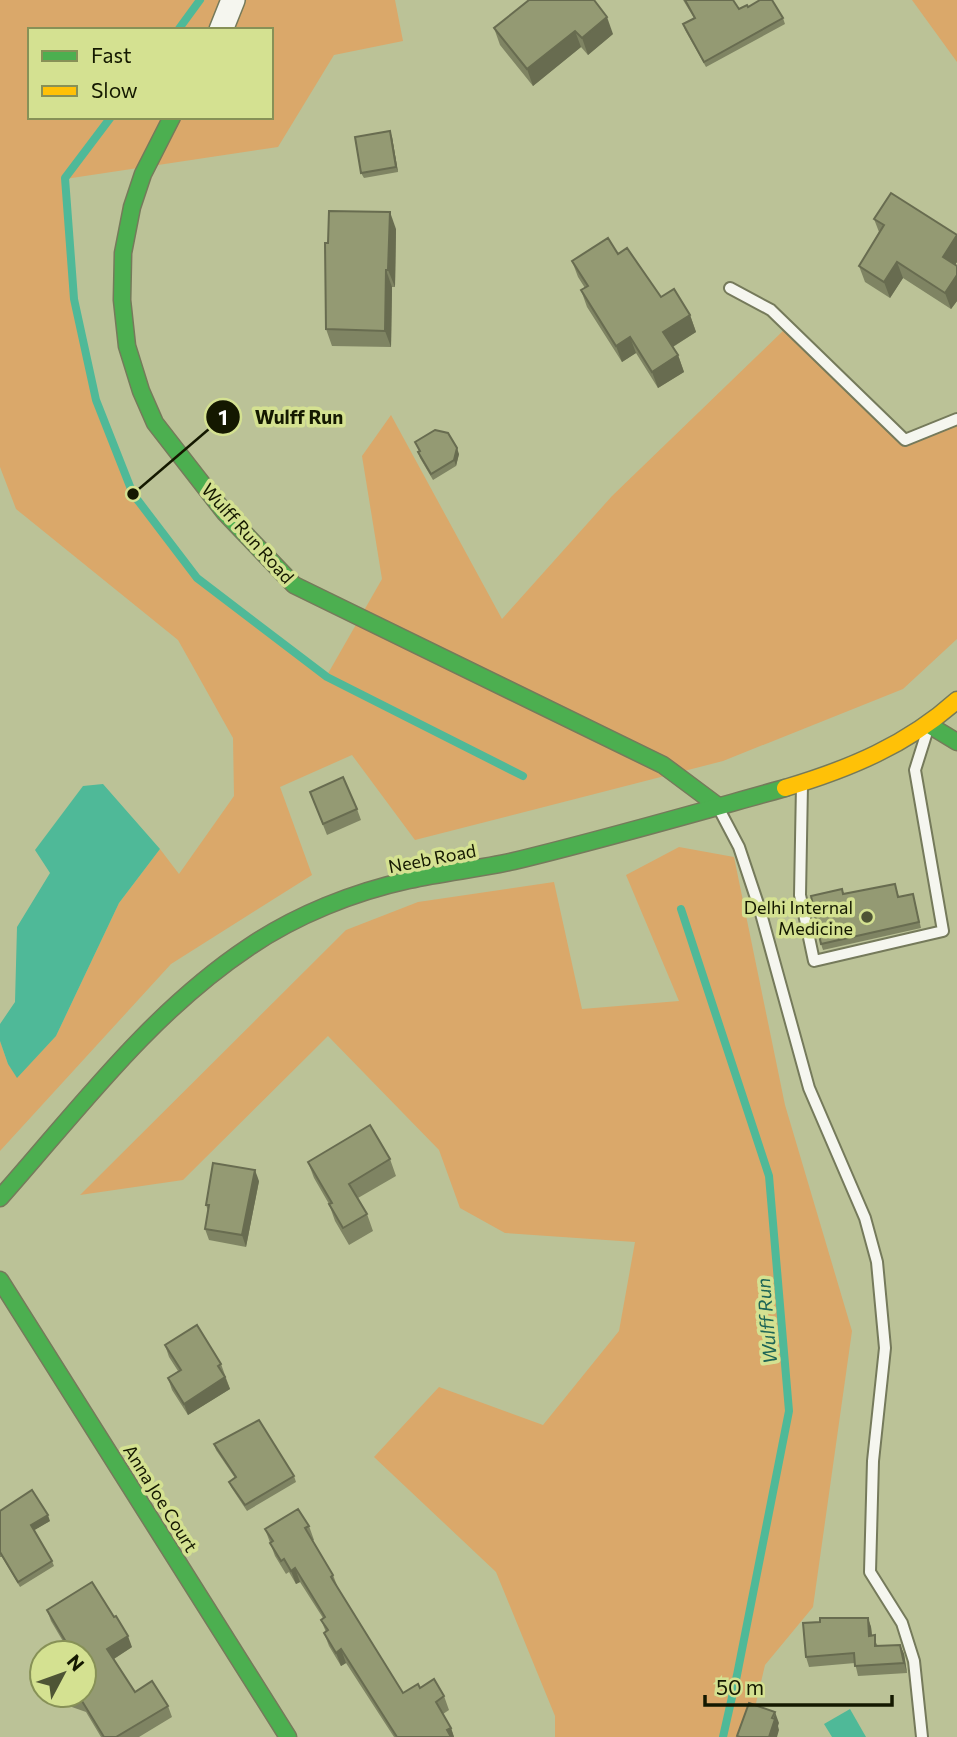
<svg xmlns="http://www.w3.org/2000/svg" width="957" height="1737" font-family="Commissioner,sans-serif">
  <rect width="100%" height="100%" fill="#bbc297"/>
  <!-- green -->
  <g fill="#daa86a" fill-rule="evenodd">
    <path d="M0,0H395L403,41L334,55L278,147L65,179L74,299L96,400L133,494L197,578L326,677L382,579L362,456L391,415L502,619L612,496L787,327L905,440L957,419V639L903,689L723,761L415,840L352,755L280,787L312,875L171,964L0,1151V1041L8,1064L17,1077L56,1036L119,903L160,849L179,874L234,796L233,738L178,640L16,509L0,467ZM30,30H271V117H30Z"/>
    <path d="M912,0H957V62Z"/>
    <path d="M679,847L734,857L785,1105L852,1331L813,1607L765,1665L748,1737H555V1716L496,1572L374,1457L439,1387L543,1425L619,1331L635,1242L505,1233L460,1208L439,1150L328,1036L183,1180L80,1195L346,930L418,902L554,882L582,1009L679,1001L626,875Z"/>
  </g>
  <!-- water -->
  <g fill="#4fb998">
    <path d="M103,784L160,849L119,903L56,1036L17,1078L8,1064L0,1041V1024L15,1002L17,927L50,873L35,850L83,786Z"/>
    <path d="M850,1709L866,1737H832L824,1724Z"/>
  </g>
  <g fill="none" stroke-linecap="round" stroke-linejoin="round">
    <!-- stream -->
    <g stroke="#4fb998" stroke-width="8">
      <path d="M178,30L200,0"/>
      <path d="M111,117L65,178L74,299L96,400L133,494L197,578L327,677L523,776"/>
      <path d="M681,909L769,1176L789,1411L737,1675L723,1737"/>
    </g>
    <defs>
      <g id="lane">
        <path d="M730,288L771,310L905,440L957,419"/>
        <path d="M802,785L800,895L814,961L943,931L915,770L926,735"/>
        <path d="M719,809L739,847L760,910L809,1088L865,1218L877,1262L885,1348L873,1461L870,1572L902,1623L914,1661L922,1737"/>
      </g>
      <path id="street" d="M221,30L233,0"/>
      <g id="fast">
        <path d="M172,117L143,174L132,207L123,253L122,300L127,346L141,391L155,423L225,513L294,585L663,765L718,806"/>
        <path d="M929,725L957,742"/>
        <path d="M0,1198C78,1110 150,1013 249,947C296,915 354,892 409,880C444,872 479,869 514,861C605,839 695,813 785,788"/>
        <path d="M0,1280L288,1737"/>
      </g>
      <path id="slow" d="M785,788C849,769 907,745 957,700"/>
    </defs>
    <!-- lane casing -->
    <use href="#lane" stroke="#757a5b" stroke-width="14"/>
    <!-- street casing -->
    <use href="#street" stroke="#757a5b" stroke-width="26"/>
    <!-- fast casing -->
    <use href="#fast" stroke="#757a5b" stroke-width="19"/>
    <!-- slow casing -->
    <use href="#slow" stroke="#757a5b" stroke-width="19"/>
    <!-- lane -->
    <use href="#lane" stroke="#f5f6ef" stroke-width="10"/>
    <!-- street -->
    <use href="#street" stroke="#f5f6ef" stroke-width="23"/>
    <!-- fast -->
    <use href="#fast" stroke="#4caf50" stroke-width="16"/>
    <!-- slow -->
    <use href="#slow" stroke="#ffc107" stroke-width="16"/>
  </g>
  <!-- wall -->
  <g fill="#7f8463">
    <path d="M529,0L613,34L588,55L581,47L533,86L500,45L494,28Z"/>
    <path d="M683,0H733L739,9L748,7L783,18L785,24L706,67L685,30L683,24L694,18Z"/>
    <path d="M392,137L398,172L364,178L361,173Z"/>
    <path d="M874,219L957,235V262L955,265L957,266V301L951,309L903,278L890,298L865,282L859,266L879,232Z"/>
    <path d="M396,229L395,287H392L391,347L332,346L326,329L328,243Z"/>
    <path d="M618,254L661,297L690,315L696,332L673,347L678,355L684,372L658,388L636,353L622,362L587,307L581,290L585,288L578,277L572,261Z"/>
    <path d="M415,442L459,454L456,466L433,480L420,458L418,452L419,451Z"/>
    <path d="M310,792L357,809L361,820L327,835Z"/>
    <path d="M895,884L899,897L913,894L921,928L823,950L821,944L842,889L844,894Z"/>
    <path d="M390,1159L396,1176L358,1198L367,1214L373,1231L349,1245L335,1221L329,1204L314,1178L308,1162Z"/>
    <path d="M259,1181L246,1247L209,1240L205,1229L208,1211L206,1205Z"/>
    <path d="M165,1345L221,1364L230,1389L188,1415L172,1390L168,1378L178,1371L169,1357Z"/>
    <path d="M214,1444L294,1476L296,1482L247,1511L231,1487L229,1482L235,1478L216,1450Z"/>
    <path d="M0,1511L50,1521L34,1530L52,1561L54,1566L20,1587L2,1557H0Z"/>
    <path d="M309,1526L314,1540L312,1541L333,1575L338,1588L403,1693L420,1688L444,1696L449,1710L443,1714L451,1728L454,1737H394L346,1663L341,1666L329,1646L324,1633L326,1632L321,1620L323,1618L300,1582L296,1584L289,1572L286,1574L275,1556L265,1529Z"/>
    <path d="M47,1610L132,1647L114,1659L135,1692L168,1706L172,1717L139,1737H101L86,1712L69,1706L65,1695H84V1653H59L57,1648L64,1643L51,1621Z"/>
    <path d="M868,1618L871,1627L872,1636L878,1646L900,1645L904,1654L907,1673L858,1676L855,1663L809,1667L806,1657Z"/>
  </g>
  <!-- shaded-wall -->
  <g fill="#686c50">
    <path d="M607,17L613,34L588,55L582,38Z"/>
    <path d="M575,31L581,47L533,86L527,69Z"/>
    <path d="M390,131L392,137L398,172L396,167Z"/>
    <path d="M390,212L396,229L395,287L388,270Z"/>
    <path d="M957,236V262L949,274L943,257Z"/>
    <path d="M897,262L903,278L890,298L884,282Z"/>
    <path d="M386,270L392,287L391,347L385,331Z"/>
    <path d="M957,275V301L951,309L945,293Z"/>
    <path d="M690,315L696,332L669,349L663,332Z"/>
    <path d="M630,337L636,353L622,362L616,346Z"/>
    <path d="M678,355L684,372L658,388L652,372Z"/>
    <path d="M457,448L459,454L456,466L454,460Z"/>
    <path d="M255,1170L259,1181L246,1247L242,1235Z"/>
    <path d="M225,1377L230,1389L188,1415L184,1404Z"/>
    <path d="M48,1515L50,1521L33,1531L31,1525Z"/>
    <path d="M295,1568L300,1582L296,1584L291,1571Z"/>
    <path d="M868,1618L871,1627L873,1645L869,1636Z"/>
    <path d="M128,1636L132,1647L112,1660L107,1649Z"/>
    <path d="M900,1645L904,1654L907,1673L904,1663Z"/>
    <path d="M341,1649L346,1663L341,1666L336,1653Z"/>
    <path d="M775,1712L779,1723L778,1726L779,1730L777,1737H769Z"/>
    <path d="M451,1728L454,1737H449L447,1730Z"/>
  </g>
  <!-- building -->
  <g fill="#949a73" stroke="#686c50" stroke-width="2">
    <path d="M529,0H594L607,17L582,38L575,31L527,69L494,28Z"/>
    <path d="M685,0H733L739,9L747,5L748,7L760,0H772L783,18L704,62L683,24L695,18Z"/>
    <path d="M390,131L396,167L361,173L355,137Z"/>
    <path d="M891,193L957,235L943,257L957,266V275L945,293L897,262L884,282L859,266L884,225L874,219Z"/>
    <path d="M329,211L390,212L388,270H386L385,331L326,329L325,243H328Z"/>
    <path d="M608,238L618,254L627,248L661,297L674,289L690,315L663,332L678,355L652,372L630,337L616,346L581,290L588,286L572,261Z"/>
    <path d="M435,430L448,433L457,448L454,460L431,474L418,452L420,451L415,442Z"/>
    <path d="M343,777L357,809L323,824L310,792Z"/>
    <path d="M895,884L898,897L913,894L919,922L821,944L811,896L842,889L843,894Z"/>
    <path d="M370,1125L390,1159L349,1184L367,1214L343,1228L329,1204L332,1203L308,1162Z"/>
    <path d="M213,1163L255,1170L242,1235L205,1229L209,1205H206Z"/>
    <path d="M197,1325L221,1364L218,1366L225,1377L184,1404L168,1378L181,1370L165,1345Z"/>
    <path d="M259,1420L294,1476L245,1505L229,1482L236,1477L214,1444Z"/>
    <path d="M32,1490L48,1515L31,1525L52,1561L18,1582L0,1552V1511Z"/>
    <path d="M298,1509L309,1526L305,1528L333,1575L331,1577L403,1693L418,1684L420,1688L434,1679L444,1696L436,1702L451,1728L447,1730L451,1737H397L341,1649L336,1653L324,1633L328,1630L321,1620L325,1617L295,1568L291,1571L284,1559L281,1561L270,1543L273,1541L265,1529Z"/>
    <path d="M92,1582L114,1617L116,1616L128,1636L107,1649L135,1692L152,1681L168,1706L116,1737H104L82,1701L65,1695H84V1653H60L57,1648L66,1642L47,1610Z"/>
    <path d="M820,1618H868L869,1636L875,1635V1646L900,1645L904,1663L855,1666L854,1653L806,1657L803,1623L820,1622Z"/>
    <path d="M749,1703L775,1712L772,1718L775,1719L769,1737H740L737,1736Z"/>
  </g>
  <!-- markers -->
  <circle fill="#4e5435" stroke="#d4e191" stroke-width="2.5" cx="867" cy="917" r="7"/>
  <g text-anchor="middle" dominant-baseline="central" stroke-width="7" stroke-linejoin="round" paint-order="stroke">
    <!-- street labels -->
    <g font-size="18" fill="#141800" stroke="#d4e191">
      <text transform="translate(248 533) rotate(48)">Wulff Run Road</text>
      <text transform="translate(432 858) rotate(-11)">Neeb Road</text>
      <text transform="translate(161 1498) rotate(58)">Anna Joe Court</text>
    </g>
    <!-- poi labels -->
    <g font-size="18" fill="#141800" stroke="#d4e191" text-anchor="end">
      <text x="853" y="907">Delhi Internal<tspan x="853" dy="21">Medicine</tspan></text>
    </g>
    <!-- water labels -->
    <g font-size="19" font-style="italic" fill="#1e6556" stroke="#d4e191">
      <text transform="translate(766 1321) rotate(-95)">Wulff Run</text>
    </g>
  </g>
  <!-- callouts -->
  <path fill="none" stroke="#141800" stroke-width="2.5" d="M133 494L223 417"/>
  <g fill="#141800" stroke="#d4e191" stroke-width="2.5">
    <circle cx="133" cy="494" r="7"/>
    <circle cx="223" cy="417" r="18"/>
  </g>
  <g font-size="21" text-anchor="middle" font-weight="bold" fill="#fff">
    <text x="223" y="425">1</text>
  </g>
  <g font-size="19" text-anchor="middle" font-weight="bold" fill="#141800" stroke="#d4e191" stroke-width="7" stroke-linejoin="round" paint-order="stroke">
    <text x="299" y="424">Wulff Run</text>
  </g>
  <!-- legend -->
  <rect x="28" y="28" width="245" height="91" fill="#d4e191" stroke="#879157" stroke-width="2"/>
  <rect x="42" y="51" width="35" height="10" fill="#4caf50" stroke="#879157" stroke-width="2"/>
  <text x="91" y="63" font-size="21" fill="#141800">Fast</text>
  <rect x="42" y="86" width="35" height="10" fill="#ffc107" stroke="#879157" stroke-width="2"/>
  <text x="91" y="98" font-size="21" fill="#141800">Slow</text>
  <!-- north arrow -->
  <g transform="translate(63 1674) rotate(49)"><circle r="33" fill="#d4e191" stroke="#879157" stroke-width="2"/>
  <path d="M0-5L12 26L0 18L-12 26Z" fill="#4e5435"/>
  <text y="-10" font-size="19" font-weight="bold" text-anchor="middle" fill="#141800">N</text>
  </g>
  <!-- scale -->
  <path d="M705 1695v10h187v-10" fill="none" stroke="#141800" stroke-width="3.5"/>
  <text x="716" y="1695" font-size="21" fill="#141800" stroke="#d4e191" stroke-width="5" paint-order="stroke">50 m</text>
</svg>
